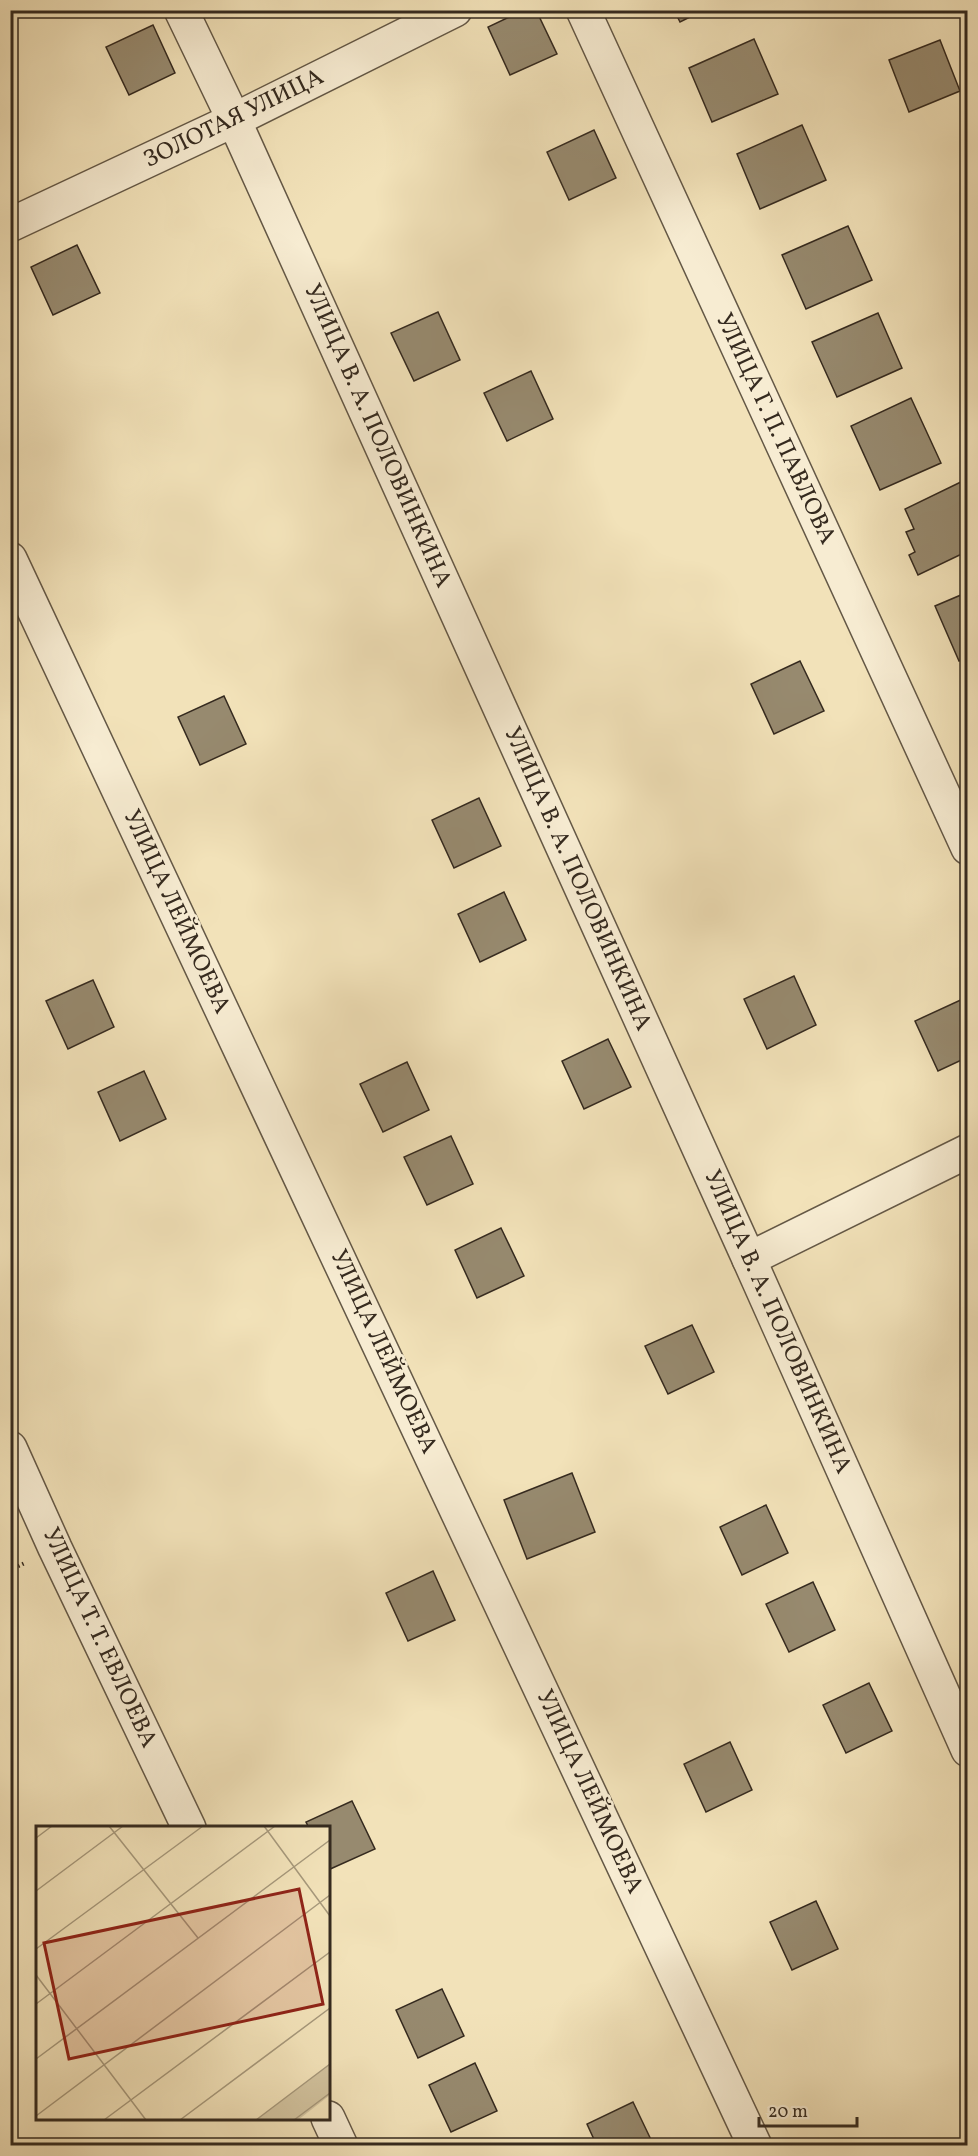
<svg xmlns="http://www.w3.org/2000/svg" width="978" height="2156" font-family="Vollkorn,serif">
  <rect width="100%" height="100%" fill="#f2e2b9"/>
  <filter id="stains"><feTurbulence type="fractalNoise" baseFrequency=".00333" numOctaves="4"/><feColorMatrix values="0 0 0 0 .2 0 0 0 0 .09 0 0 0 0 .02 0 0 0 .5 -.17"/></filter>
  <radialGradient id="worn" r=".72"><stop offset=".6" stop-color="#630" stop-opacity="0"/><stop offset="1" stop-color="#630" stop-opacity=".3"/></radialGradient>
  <!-- building -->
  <g fill="#978a6f" stroke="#352a1f" stroke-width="1.5">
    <path d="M524,10H536L557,54L510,75L488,27Z"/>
    <path d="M674,10H704L680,22Z"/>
    <path d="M153,25L175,73L129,95L106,47Z"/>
    <path d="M754,39L778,94L712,122L689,68Z"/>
    <path d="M940,40L960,91L909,112L889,60Z"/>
    <path d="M802,125L826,180L760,209L737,154Z"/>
    <path d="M594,130L616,178L569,200L547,152Z"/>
    <path d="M848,226L872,280L806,309L782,255Z"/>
    <path d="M77,245L100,293L53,315L31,267Z"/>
    <path d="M438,312L460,360L414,381L391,333Z"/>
    <path d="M878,313L902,368L837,397L812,342Z"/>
    <path d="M531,371L553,419L507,441L484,393Z"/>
    <path d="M911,398L941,463L880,490L851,426Z"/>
    <path d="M967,479L968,551L918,575L909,555L915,552L906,532L914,529L905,509Z"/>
    <path d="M968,592V657L959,661L935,606Z"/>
    <path d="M800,661L824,711L774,734L751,684Z"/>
    <path d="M224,696L246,744L200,765L178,717Z"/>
    <path d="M479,798L501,846L454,868L432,820Z"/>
    <path d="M504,892L526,940L480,962L458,914Z"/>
    <path d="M794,976L816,1025L767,1049L744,999Z"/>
    <path d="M93,980L114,1027L68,1049L46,1001Z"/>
    <path d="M965,998L968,1003V1057L938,1071L915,1021Z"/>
    <path d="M608,1039L631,1087L584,1109L562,1061Z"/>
    <path d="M407,1062L429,1110L383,1132L360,1084Z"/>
    <path d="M144,1071L166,1119L120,1141L98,1092Z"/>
    <path d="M451,1136L473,1184L427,1205L404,1157Z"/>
    <path d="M501,1228L524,1276L477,1298L455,1250Z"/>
    <path d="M692,1325L714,1372L668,1394L645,1346Z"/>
    <path d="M572,1473L595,1532L527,1559L504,1500Z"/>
    <path d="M766,1505L788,1553L742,1575L720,1527Z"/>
    <path d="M433,1571L455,1620L408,1641L386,1593Z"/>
    <path d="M813,1582L835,1630L789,1652L766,1604Z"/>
    <path d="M869,1683L892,1731L846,1753L823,1705Z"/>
    <path d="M730,1742L752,1790L706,1812L684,1764Z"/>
    <path d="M352,1801L375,1849L328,1870V1828H309L306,1822Z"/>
    <path d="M816,1901L838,1949L792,1970L770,1922Z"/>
    <path d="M442,1989L464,2036L418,2058L396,2010Z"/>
    <path d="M475,2063L497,2111L451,2132L429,2085Z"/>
    <path d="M633,2102L654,2146H597L587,2124Z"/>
  </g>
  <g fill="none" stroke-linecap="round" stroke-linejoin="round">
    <defs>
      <g id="street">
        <path d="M181,10L234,120L749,1259L968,1750"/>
        <path d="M583,10L968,848"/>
        <path d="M10,225L234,120L455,10"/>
        <path d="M10,559L755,2146"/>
        <path d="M749,1259L968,1151"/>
        <path d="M10,1448L55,1548L189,1828"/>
        <path d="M328,2118L341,2146"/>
      </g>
    </defs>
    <!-- street casing -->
    <use href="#street" stroke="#645846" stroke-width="36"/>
    <!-- path -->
    <path stroke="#352a1f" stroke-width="4" stroke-dasharray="1.5 3" stroke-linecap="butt" d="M10,1570L25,1563"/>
    <!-- street -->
    <use href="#street" stroke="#f7ecd2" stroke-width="33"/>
  </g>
  <g text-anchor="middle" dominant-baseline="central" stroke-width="5" stroke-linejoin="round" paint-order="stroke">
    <!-- street labels -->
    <g font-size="24" fill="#352a1f" stroke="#f7ecd2">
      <text transform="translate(234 119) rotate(-26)">ЗОЛОТАЯ УЛИЦА</text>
      <text transform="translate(775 429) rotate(65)">УЛИЦА Г. П. ПАВЛОВА</text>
      <text transform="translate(377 436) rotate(66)">УЛИЦА В. А. ПОЛОВИНКИНА</text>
      <text transform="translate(577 879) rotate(66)">УЛИЦА В. А. ПОЛОВИНКИНА</text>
      <text transform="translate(176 912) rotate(65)">УЛИЦА ЛЕЙМОЕВА</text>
      <text transform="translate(777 1322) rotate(66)">УЛИЦА В. А. ПОЛОВИНКИНА</text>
      <text transform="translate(383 1352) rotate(65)">УЛИЦА ЛЕЙМОЕВА</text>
      <text transform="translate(99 1638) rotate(65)">УЛИЦА Т. Т. ЕВЛОЕВА</text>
      <text transform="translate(589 1792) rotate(65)">УЛИЦА ЛЕЙМОЕВА</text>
    </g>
  </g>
  <!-- overview -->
  <g transform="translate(36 1826)">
    <rect width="294" height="294" fill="#f2e2b9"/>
    <path d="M294,238V269L262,294H220Z" fill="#d2c39f"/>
    <path fill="none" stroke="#a6987b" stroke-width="1.5" d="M73,0L162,112M228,0L294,90M0,12L16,0M0,65L87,0M0,123L167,0M0,149L110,294M0,178L239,0M0,233L294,14M0,290L294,69M68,294L294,126M144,294L294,182M220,294L294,238M258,294L294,267"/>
    <path fill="#8f2418" fill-opacity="0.15" stroke="#8f2418" stroke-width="3" d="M263,63L287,178L33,233L8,117Z"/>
    <rect width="294" height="294" fill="none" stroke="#352a1f" stroke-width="3"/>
  </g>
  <!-- margin -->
  <rect width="978" height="2156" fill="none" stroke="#f2e2b9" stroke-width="36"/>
  <rect x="12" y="12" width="954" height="2132" fill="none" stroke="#352a1f" stroke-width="3"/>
  <rect x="18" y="18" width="942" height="2120" fill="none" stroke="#352a1f" stroke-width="1.5"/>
  <!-- scale -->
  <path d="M759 2117v9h98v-9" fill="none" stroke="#352a1f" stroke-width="3"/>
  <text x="768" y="2117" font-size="18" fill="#352a1f" stroke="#f7ecd2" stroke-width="4.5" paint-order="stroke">20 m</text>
  <rect width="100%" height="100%" filter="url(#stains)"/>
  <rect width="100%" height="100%" fill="url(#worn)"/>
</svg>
